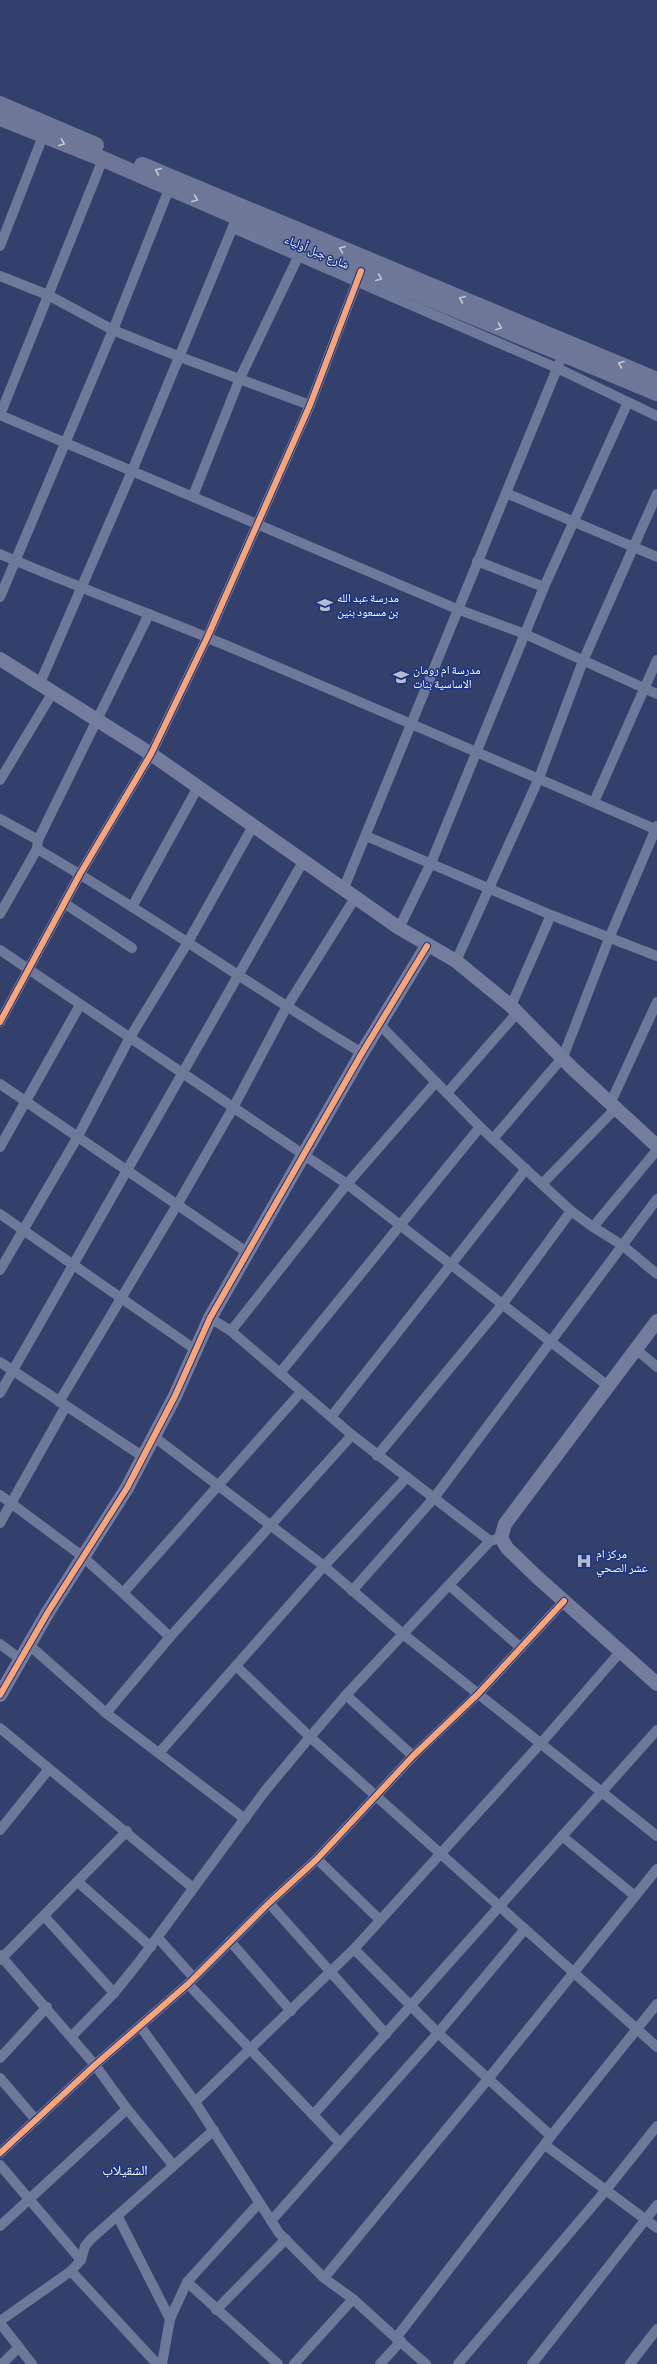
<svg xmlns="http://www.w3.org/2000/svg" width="657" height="2364" font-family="'Alegreya Sans','Noto Naskh Arabic',sans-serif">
  <rect width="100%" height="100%" fill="#33406b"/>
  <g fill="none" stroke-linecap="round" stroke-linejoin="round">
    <!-- street -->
    <g stroke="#6e7899" stroke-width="10">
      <path d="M233,228L557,368L657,416"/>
      <path d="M0,246L43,136"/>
      <path d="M0,276L48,295L113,330L180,357L310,405"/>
      <path d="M0,415L457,609L525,634L657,694"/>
      <path d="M0,415L103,159"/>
      <path d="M506,493L657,557"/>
      <path d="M193,496L240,378L299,255"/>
      <path d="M0,554C68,583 137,609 206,637C357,700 507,765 657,830"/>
      <path d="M477,561L544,587"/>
      <path d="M0,597L113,330L169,189"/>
      <path d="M40,683L132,471L237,217"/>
      <path d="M0,780L53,692"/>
      <path d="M594,802L657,660"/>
      <path d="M0,819L38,840"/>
      <path d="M366,836L551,915L657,956"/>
      <path d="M37,849C148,913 252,987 362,1053"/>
      <path d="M343,890L563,354"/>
      <path d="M64,903L132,948"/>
      <path d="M132,907L198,787"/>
      <path d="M0,914L37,849L38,840L149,614"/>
      <path d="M399,928L431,863L544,587L628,402"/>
      <path d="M0,950L347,1184L608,1386"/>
      <path d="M456,961L539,778L583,661L657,494"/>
      <path d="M511,1006L551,915"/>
      <path d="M0,1022L80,874L151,754L207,638L310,405L361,271"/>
      <path d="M380,1025L480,1127L571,1211L593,1227L622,1245L657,1274"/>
      <path d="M0,1084L248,1253"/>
      <path d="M447,1093L517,1013"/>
      <path d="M610,1104L657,1002"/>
      <path d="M493,1139L563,1057L610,936L657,826"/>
      <path d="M0,1147L80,1005"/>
      <path d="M543,1183L615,1109"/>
      <path d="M0,1214L196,1350"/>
      <path d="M593,1227L657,1150"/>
      <path d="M0,1270L77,1138L129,1039L188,942L253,826"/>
      <path d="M210,1318L231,1331L352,1435L490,1541"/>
      <path d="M231,1331L347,1184L436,1082"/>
      <path d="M637,1350L657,1367"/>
      <path d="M0,1362L142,1456"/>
      <path d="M280,1373L480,1127"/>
      <path d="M0,1393L304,860"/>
      <path d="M59,1402L177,1205L233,1108L286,1008L355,898"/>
      <path d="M331,1417L526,1169"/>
      <path d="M153,1436L324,1566L403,1634L657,1836"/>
      <path d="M377,1456L502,1305L571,1211"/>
      <path d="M0,1495L82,1556L123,1593L301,1392"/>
      <path d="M0,1523L66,1406"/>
      <path d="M449,1585L521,1648"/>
      <path d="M352,1591L434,1498L657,1199"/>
      <path d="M123,1593L170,1637"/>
      <path d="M0,1644L20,1659"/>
      <path d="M28,1644L106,1713L245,1819"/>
      <path d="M236,1666L310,1737L657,2047"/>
      <path d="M346,1695L413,1756"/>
      <path d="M106,1713L170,1637L352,1435"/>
      <path d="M0,1728L193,1888"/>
      <path d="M159,1753L324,1566L407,1477"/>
      <path d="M0,1830L49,1769"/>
      <path d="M562,1836L635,1896"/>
      <path d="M317,1859L379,1919"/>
      <path d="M78,1882L151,1947"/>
      <path d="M269,1903L386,2034"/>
      <path d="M44,1916L114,1993"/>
      <path d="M158,1938L194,1978"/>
      <path d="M230,1941L291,2011"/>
      <path d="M354,1949L438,2033L551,2136"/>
      <path d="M0,1955L95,2065L127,2109L173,2165"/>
      <path d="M0,1960L127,1831"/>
      <path d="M188,1984L339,2142"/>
      <path d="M140,2026L195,2102L279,2233L324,2278L353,2299L396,2338"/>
      <path d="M72,2036L114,1993L139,1962L265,1791L310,1737L346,1695L490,1541L501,1538"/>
      <path d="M0,2058L47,2007"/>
      <path d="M0,2078L36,2120"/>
      <path d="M195,2102L354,1949L542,1742L621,1651"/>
      <path d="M313,2115L657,1730"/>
      <path d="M545,2145L657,2228"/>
      <path d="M0,2153L95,2065L188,1984L269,1903L317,1859L413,1756L478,1694L564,1601"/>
      <path d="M0,2165L81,2260"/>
      <path d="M118,2217L170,2319"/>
      <path d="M271,2221L438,2033L525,1929"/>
      <path d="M0,2226L127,2109"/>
      <path d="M71,2271L157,2364"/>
      <path d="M324,2278L488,2079L657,1869"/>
      <path d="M187,2282L278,2364"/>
      <path d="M216,2310L286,2239"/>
      <path d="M0,2321L71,2271L81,2260L85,2246L91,2239L214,2130"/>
      <path d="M0,2323L32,2364"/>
      <path d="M2,2364L19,2347"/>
      <path d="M162,2364L170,2319L187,2282L259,2203"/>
      <path d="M294,2364L353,2299"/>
      <path d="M380,2364L401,2341"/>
      <path d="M426,2364L396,2338L551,2136L657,2004"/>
      <path d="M458,2364L606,2190L657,2126"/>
      <path d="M532,2364L657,2205"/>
      <path d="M630,2364L657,2329"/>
    </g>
    <!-- secondary -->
    <g stroke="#747d9d" stroke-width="14">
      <path d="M0,659L151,754L399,928L456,961L511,1006L572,1068L657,1146"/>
      <path d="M657,1321L505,1524L501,1538L507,1548L537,1577L657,1684"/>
      <path d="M0,1695L48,1612L127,1488L175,1396L210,1318L362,1053L427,946"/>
    </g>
    <!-- primary -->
    <g stroke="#6e7797" stroke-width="16">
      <path d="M0,104L96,145"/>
      <path d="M0,118L103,159L326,256L657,393"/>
      <path d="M142,165L657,380"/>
    </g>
    <defs>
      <g id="cycleway">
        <path d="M0,1022L80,874L151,754L207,638L310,405L361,271"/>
        <path d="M0,1695L48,1612L127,1488L175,1396L210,1318L362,1053L427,946"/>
        <path d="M0,2153L95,2065L188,1984L269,1903L317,1859L413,1756L478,1694L564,1601"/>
      </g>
    </defs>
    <!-- cycleway casing -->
    <use href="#cycleway" stroke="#1b3383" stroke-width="8"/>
    <!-- cycleway -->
    <use href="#cycleway" stroke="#fda474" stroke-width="6"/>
  </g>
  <!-- one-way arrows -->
  <defs><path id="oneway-chevron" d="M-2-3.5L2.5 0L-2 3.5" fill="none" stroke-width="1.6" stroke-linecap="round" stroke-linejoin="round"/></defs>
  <g stroke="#c5c9d5">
    <use href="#oneway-chevron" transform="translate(62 143) rotate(21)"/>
    <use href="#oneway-chevron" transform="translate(158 171) rotate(-157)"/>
    <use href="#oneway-chevron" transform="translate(195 199) rotate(23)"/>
    <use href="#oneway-chevron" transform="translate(342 249) rotate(-157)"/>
    <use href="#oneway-chevron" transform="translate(379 278) rotate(23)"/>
    <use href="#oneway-chevron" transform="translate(462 299) rotate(-157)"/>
    <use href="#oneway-chevron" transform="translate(499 327) rotate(22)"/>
    <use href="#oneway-chevron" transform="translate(621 364) rotate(-158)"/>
  </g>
  <!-- icons -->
  <defs>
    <symbol id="school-bare" viewBox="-9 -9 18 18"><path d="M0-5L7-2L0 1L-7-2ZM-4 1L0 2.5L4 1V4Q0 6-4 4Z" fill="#b8bccb" stroke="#1b3383" stroke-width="2.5" paint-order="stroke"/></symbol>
    <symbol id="hospital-bare" viewBox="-9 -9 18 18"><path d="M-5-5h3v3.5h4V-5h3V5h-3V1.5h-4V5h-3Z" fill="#b8bccb" stroke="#1b3383" stroke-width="2.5" paint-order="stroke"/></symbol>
  </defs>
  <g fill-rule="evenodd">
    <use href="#school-bare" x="314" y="594" width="22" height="22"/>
    <use href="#school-bare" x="390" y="666" width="22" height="22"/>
    <use href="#hospital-bare" x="573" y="1550" width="22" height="22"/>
  </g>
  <g text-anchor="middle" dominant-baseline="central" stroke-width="3" stroke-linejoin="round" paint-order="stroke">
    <!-- street labels -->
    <g font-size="12" fill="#fff" stroke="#1b3383">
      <text transform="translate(317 252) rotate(23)">شارع جبل أولياء</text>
    </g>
    <!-- poi labels -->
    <g font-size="12" fill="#fff" stroke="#1b3383" text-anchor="start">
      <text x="337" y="598">مدرسة عبد الله<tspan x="337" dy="14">بن مسعود بنين</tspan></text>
      <text x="413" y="670">مدرسة ام رومان<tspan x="413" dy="14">الاساسية بنات</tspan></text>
      <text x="596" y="1554">مركز ام<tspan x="596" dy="14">عشر الصحي</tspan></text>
    </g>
    <!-- quarter labels -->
    <g font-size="14" fill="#fff" stroke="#1b3383">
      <text x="125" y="2171">الشقيلاب</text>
    </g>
  </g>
</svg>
